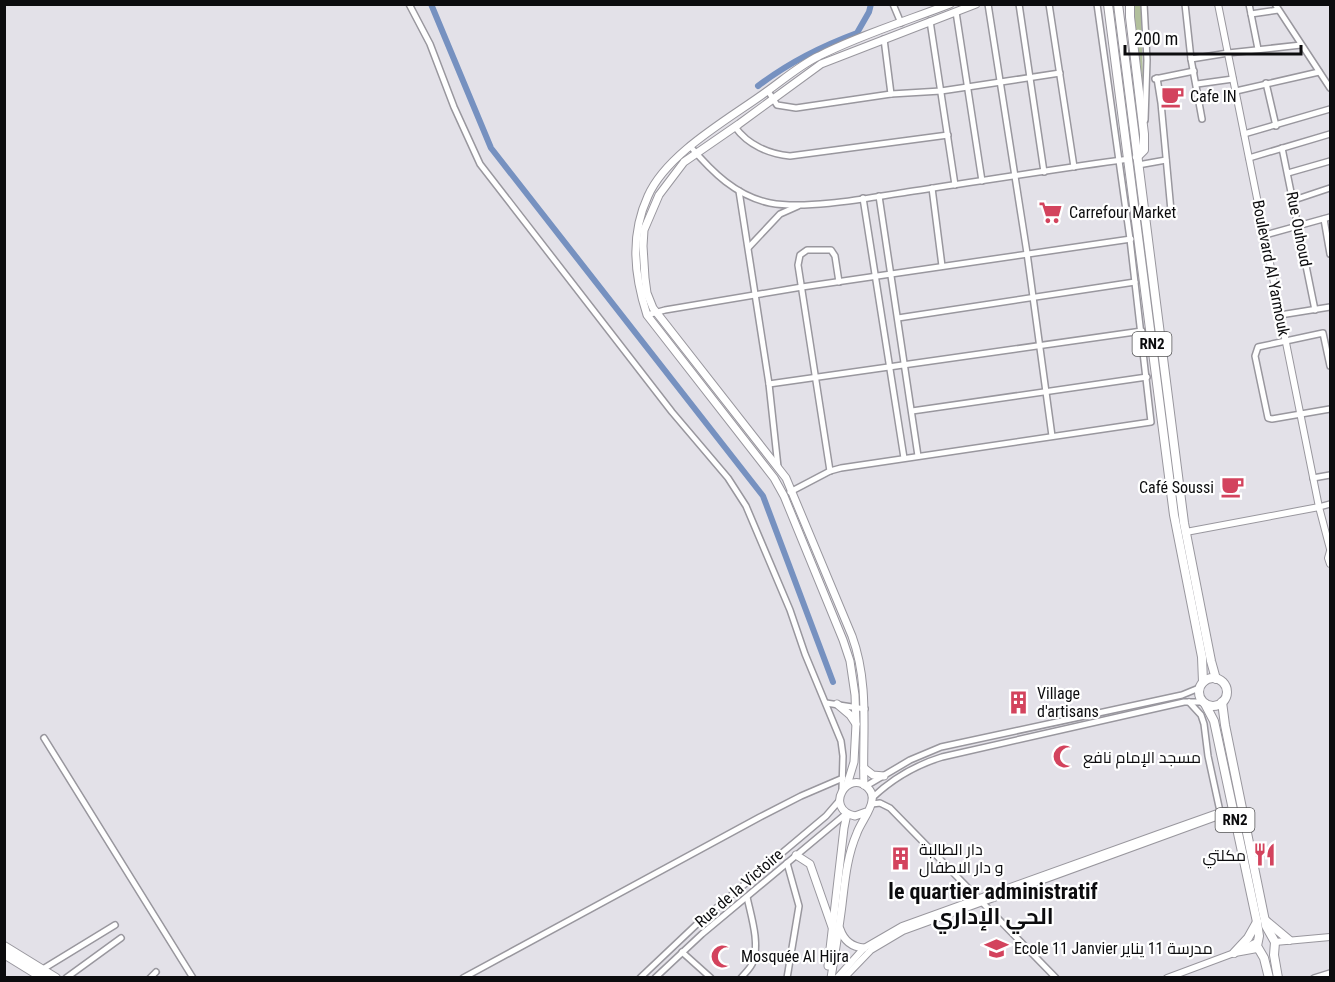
<svg xmlns="http://www.w3.org/2000/svg" width="1335" height="982" font-family="'Roboto Condensed',Cairo,sans-serif">
  <rect width="100%" height="100%" fill="#e3e1e8"/>
  <!-- green -->
  <path fill="#b2c09c" d="M1133,5H1141L1143,85Z"/>
  <g fill="none" stroke-linecap="round" stroke-linejoin="round">
    <!-- canal -->
    <g stroke="#7691c0" stroke-width="6">
      <path d="M431,4L491,148L763,496L833,682"/>
      <path d="M758,86C788,63 822,46 857,33L869,12L871,4"/>
    </g>
    <defs>
      <g id="minor">
        <path d="M409,4L430,44L454,107L480,164L672,412L728,478L746,506L790,610L805,654L841,741L843,756L842,790"/>
        <path d="M893,4L901,23"/>
        <path d="M988,4L1027,253L1052,436"/>
        <path d="M1019,4L1044,172"/>
        <path d="M1049,4L1074,167"/>
        <path d="M1144,4L1147,60L1145,120"/>
        <path d="M1185,4L1191,59L1202,119"/>
        <path d="M1249,4L1258,49"/>
        <path d="M1275,4L1330,88"/>
        <path d="M956,12L982,181"/>
        <path d="M1251,14L1278,10"/>
        <path d="M930,21L955,185"/>
        <path d="M884,39L891,94"/>
        <path d="M1191,59L1228,53L1301,45"/>
        <path d="M1157,78L1161,103L1171,211"/>
        <path d="M1155,79L1194,71"/>
        <path d="M1266,83L1276,126"/>
        <path d="M1197,84L1233,79"/>
        <path d="M768,91L777,105L796,108L891,94L941,91L1060,73"/>
        <path d="M1236,91L1319,72"/>
        <path d="M735,127C748,145 769,154 790,156L948,135"/>
        <path d="M1244,134L1330,109"/>
        <path d="M690,146C712,172 736,196 770,203C807,210 869,198 907,192C981,181 1055,169 1129,159"/>
        <path d="M1282,148L1315,310"/>
        <path d="M1249,158L1330,134"/>
        <path d="M1138,165L1166,160"/>
        <path d="M1288,173L1330,161"/>
        <path d="M932,188L942,266"/>
        <path d="M739,191L769,384L778,467"/>
        <path d="M879,196L918,456"/>
        <path d="M863,198L904,458"/>
        <path d="M1294,200L1330,188"/>
        <path d="M1324,219L1330,254"/>
        <path d="M1265,235L1330,217"/>
        <path d="M749,247L780,214L798,206"/>
        <path d="M647,315L665,310L802,287L1131,239"/>
        <path d="M1280,315L1330,307"/>
        <path d="M898,318L1135,282"/>
        <path d="M1330,366L1323,333L1258,347L1255,356L1268,418L1272,419L1330,409"/>
        <path d="M769,384L1142,331"/>
        <path d="M912,411L1147,377"/>
        <path d="M830,471L798,265L800,255L807,250H831L835,256L839,282"/>
        <path d="M1313,478L1330,475"/>
        <path d="M790,492L830,471L841,468L1151,422L1130,239L1097,4"/>
        <path d="M1319,507L1330,504"/>
        <path d="M1189,702L1201,715L1204,724L1208,756L1221,816"/>
        <path d="M826,703L865,709"/>
        <path d="M44,738L193,978"/>
        <path d="M866,786L910,760L941,747L1182,695L1199,688"/>
        <path d="M872,798C892,779 916,765 942,757L1184,702H1203"/>
        <path d="M872,804L880,803L890,808L1056,978"/>
        <path d="M787,863L799,906L787,978"/>
        <path d="M682,952L711,978"/>
        <path d="M43,969L115,925"/>
        <path d="M66,978L121,938"/>
        <path d="M150,978L156,972"/>
        <path d="M463,978L760,817L801,796L843,778"/>
        <path d="M640,978L696,925L826,816L839,801"/>
        <path d="M655,978L702,934L847,813"/>
        <path d="M741,978C745,973 751,968 753,962C760,943 751,916 747,897"/>
        <path d="M1314,978L1330,973"/>
      </g>
      <g id="tertiary">
        <path d="M1218,4L1319,507L1330,549"/>
        <path d="M1186,532L1319,507"/>
        <path d="M1330,551L1328,558L1330,564"/>
        <path d="M1275,942L1330,937"/>
        <path d="M1235,953L1257,949"/>
        <path d="M837,978L864,948L902,926L1158,834L1220,812L1233,810"/>
        <path d="M844,978L871,950L903,931L1230,812"/>
        <path d="M1167,978L1234,953L1257,942"/>
      </g>
      <g id="secondary">
        <path d="M837,704L850,715L856,724"/>
        <path d="M864,768L873,775L884,776"/>
        <path d="M847,785L854,762L856,724L855,695L850,661L843,640L784,496L774,478L647,315C634,275 630,235 648,196C667,153 729,119 766,92C783,80 800,65 819,56C860,35 906,21 950,4"/>
        <path d="M864,785C862,735 870,685 852,636L786,478L653,308L647,293L645,278L643,246L644,230L659,195L684,162L739,124L821,64L976,4"/>
        <path d="M796,855L810,864L832,927"/>
        <path d="M840,929C844,941 852,947 864,948"/>
        <path d="M828,966L844,828L847,814"/>
        <path d="M831,978C835,953 839,929 842,905C845,880 847,856 857,833C860,824 872,809 872,800C873,795 871,791 868,788C848,768 823,809 855,816L866,812"/>
      </g>
      <g id="trunk">
        <path d="M1108,4L1174,515L1202,657L1203,682"/>
        <path d="M1118,4L1184,523L1211,661L1216,679"/>
        <path d="M1130,4V17L1144,134V150L1137,157"/>
        <circle cx="1213" cy="692" r="14"/>
        <path d="M1222,702L1225,725L1266,926L1275,942L1274,955L1278,978"/>
        <path d="M1205,704L1214,721L1257,922L1259,936L1257,946L1264,958L1269,978"/>
        <path d="M1265,920L1289,940"/>
        <path d="M4,946L56,978"/>
        <path d="M1234,953L1248,938L1257,922"/>
        <path d="M4,954L43,978"/>
      </g>
    </defs>
    <!-- minor casing -->
    <use href="#minor" stroke="#99979e" stroke-width="8"/>
    <!-- tertiary casing -->
    <use href="#tertiary" stroke="#99979e" stroke-width="8"/>
    <!-- secondary casing -->
    <use href="#secondary" stroke="#99979e" stroke-width="9"/>
    <!-- trunk casing -->
    <use href="#trunk" stroke="#99979e" stroke-width="10"/>
    <!-- minor -->
    <use href="#minor" stroke="#fff" stroke-width="5"/>
    <!-- tertiary -->
    <use href="#tertiary" stroke="#fff" stroke-width="6"/>
    <!-- secondary -->
    <use href="#secondary" stroke="#fff" stroke-width="7"/>
    <!-- trunk -->
    <use href="#trunk" stroke="#fff" stroke-width="8"/>
  </g>
  <!-- icons -->
  <defs>
    <symbol id="cafe-bare" viewBox="-9 -9 18 18"><path d="M-5.5-4.5H6V0H3Q3 3.5 0 3.5H-2.5Q-5.5 3.5-5.5 0ZM3-3.2v2h1.7v-2ZM-6 4.5H4V6H-6Z" fill="#d3435d" stroke="#fff" stroke-width="2.5" paint-order="stroke"/></symbol>
    <symbol id="supermarket-bare" viewBox="-9 -9 18 18"><path d="M-6-5.5h2.5l.6 2H6L4.5 2H-2.5L-4.4-4H-6ZM-1.5 3.2a1.3 1.3 0 1 0 .1 0ZM3 3.2a1.3 1.3 0 1 0 .1 0Z" fill="#d3435d" stroke="#fff" stroke-width="2.5" paint-order="stroke"/></symbol>
    <symbol id="building-bare" viewBox="-9 -9 18 18"><path d="M-4-6H4V6H1V3H-1V6H-4ZM-2.5-4.3h1.7v1.8h-1.7ZM.8-4.3h1.7v1.8H.8ZM-2.5-1h1.7V.8h-1.7ZM.8-1h1.7V.8H.8Z" fill="#d3435d" stroke="#fff" stroke-width="2.5" paint-order="stroke"/></symbol>
    <symbol id="mosque-bare" viewBox="-9 -9 18 18"><path d="M3.5-4.9A6 6 0 1 0 3.5 4.9A5 5 0 1 1 3.5-4.9Z" fill="#d3435d" stroke="#fff" stroke-width="2.5" paint-order="stroke"/></symbol>
    <symbol id="restaurant-bare" viewBox="-9 -9 18 18"><path d="M-5-6h1v4h1v-4h1v4h1v-4h1v5L-1.5 .5V6h-2V.5L-5-1ZM5-6V6H3V1.5H1.5Q1.5-4 5-6Z" fill="#d3435d" stroke="#fff" stroke-width="2.5" paint-order="stroke"/></symbol>
    <symbol id="school-bare" viewBox="-9 -9 18 18"><path d="M0-5L7-2L0 1L-7-2ZM-4 1L0 2.5L4 1V4Q0 6-4 4Z" fill="#d3435d" stroke="#fff" stroke-width="2.5" paint-order="stroke"/></symbol>
  </defs>
  <g fill-rule="evenodd">
    <use href="#cafe-bare" x="1156" y="80" width="33" height="33"/>
    <use href="#supermarket-bare" x="1034" y="196" width="33" height="33"/>
    <use href="#cafe-bare" x="1216" y="470" width="33" height="33"/>
    <use href="#building-bare" x="1002" y="686" width="33" height="33"/>
    <use href="#mosque-bare" x="1048" y="740" width="33" height="33"/>
    <use href="#restaurant-bare" x="1248" y="838" width="33" height="33"/>
    <use href="#building-bare" x="884" y="842" width="33" height="33"/>
    <use href="#school-bare" x="980" y="932" width="33" height="33"/>
    <use href="#mosque-bare" x="706" y="940" width="33" height="33"/>
  </g>
  <g text-anchor="middle" dominant-baseline="central" stroke-width="4.5" stroke-linejoin="round" paint-order="stroke">
    <!-- shield labels -->
    <g fill="#fff" stroke="#555556" stroke-width="1.5">
      <rect x="1132.5" y="332" width="39" height="24" rx="4.5"/>
      <rect x="1215.5" y="808" width="39" height="24" rx="4.5"/>
    </g>
    <g font-size="15" font-weight="bold" fill="#0c0c0e">
      <text x="1152" y="344">RN2</text>
      <text x="1235" y="820">RN2</text>
    </g>
    <!-- poi labels -->
    <g font-size="16" fill="#0c0c0e" stroke="#fff" text-anchor="start">
      <text x="1190" y="96">Cafe IN</text>
      <text x="1069" y="212">Carrefour Market</text>
      <text x="1214" y="487" text-anchor="end">Café Soussi</text>
      <text x="1037" y="693">Village<tspan x="1037" dy="18">d'artisans</tspan></text>
      <text x="1083" y="757">مسجد الإمام نافع</text>
      <text x="919" y="849">دار الطالبة<tspan x="919" dy="18">و دار الاطفال</tspan></text>
      <text x="1246" y="855" text-anchor="end">مكلتي</text>
      <text x="1014" y="948">Ecole 11 Janvier مدرسة 11 يناير</text>
      <text x="741" y="956">Mosquée Al Hijra</text>
    </g>
    <!-- street labels -->
    <g font-size="16" fill="#0c0c0e" stroke="#fff">
      <text transform="translate(1299 229) rotate(79)">Rue Ouhoud</text>
      <text transform="translate(1271 268) rotate(79)">Boulevard Al Yarmouk</text>
      <text transform="translate(739 888) rotate(-41)">Rue de la Victoire</text>
    </g>
    <!-- district labels -->
    <g font-size="22" font-weight="bold" fill="#0c0c0e" stroke="#fff">
      <text x="993" y="891">le quartier administratif<tspan x="993" dy="25">الحي الإداري</tspan></text>
    </g>
  </g>
  <!-- border -->
  <rect width="1335" height="982" fill="none" stroke="#0c0c0e" stroke-width="12"/>
  <!-- scale -->
  <path d="M1125 45v9h176v-9" fill="none" stroke="#0c0c0e" stroke-width="3"/>
  <text x="1134" y="45" font-size="18" fill="#0c0c0e" stroke="#ffffff" stroke-width="4.5" paint-order="stroke">200 m</text>
</svg>
